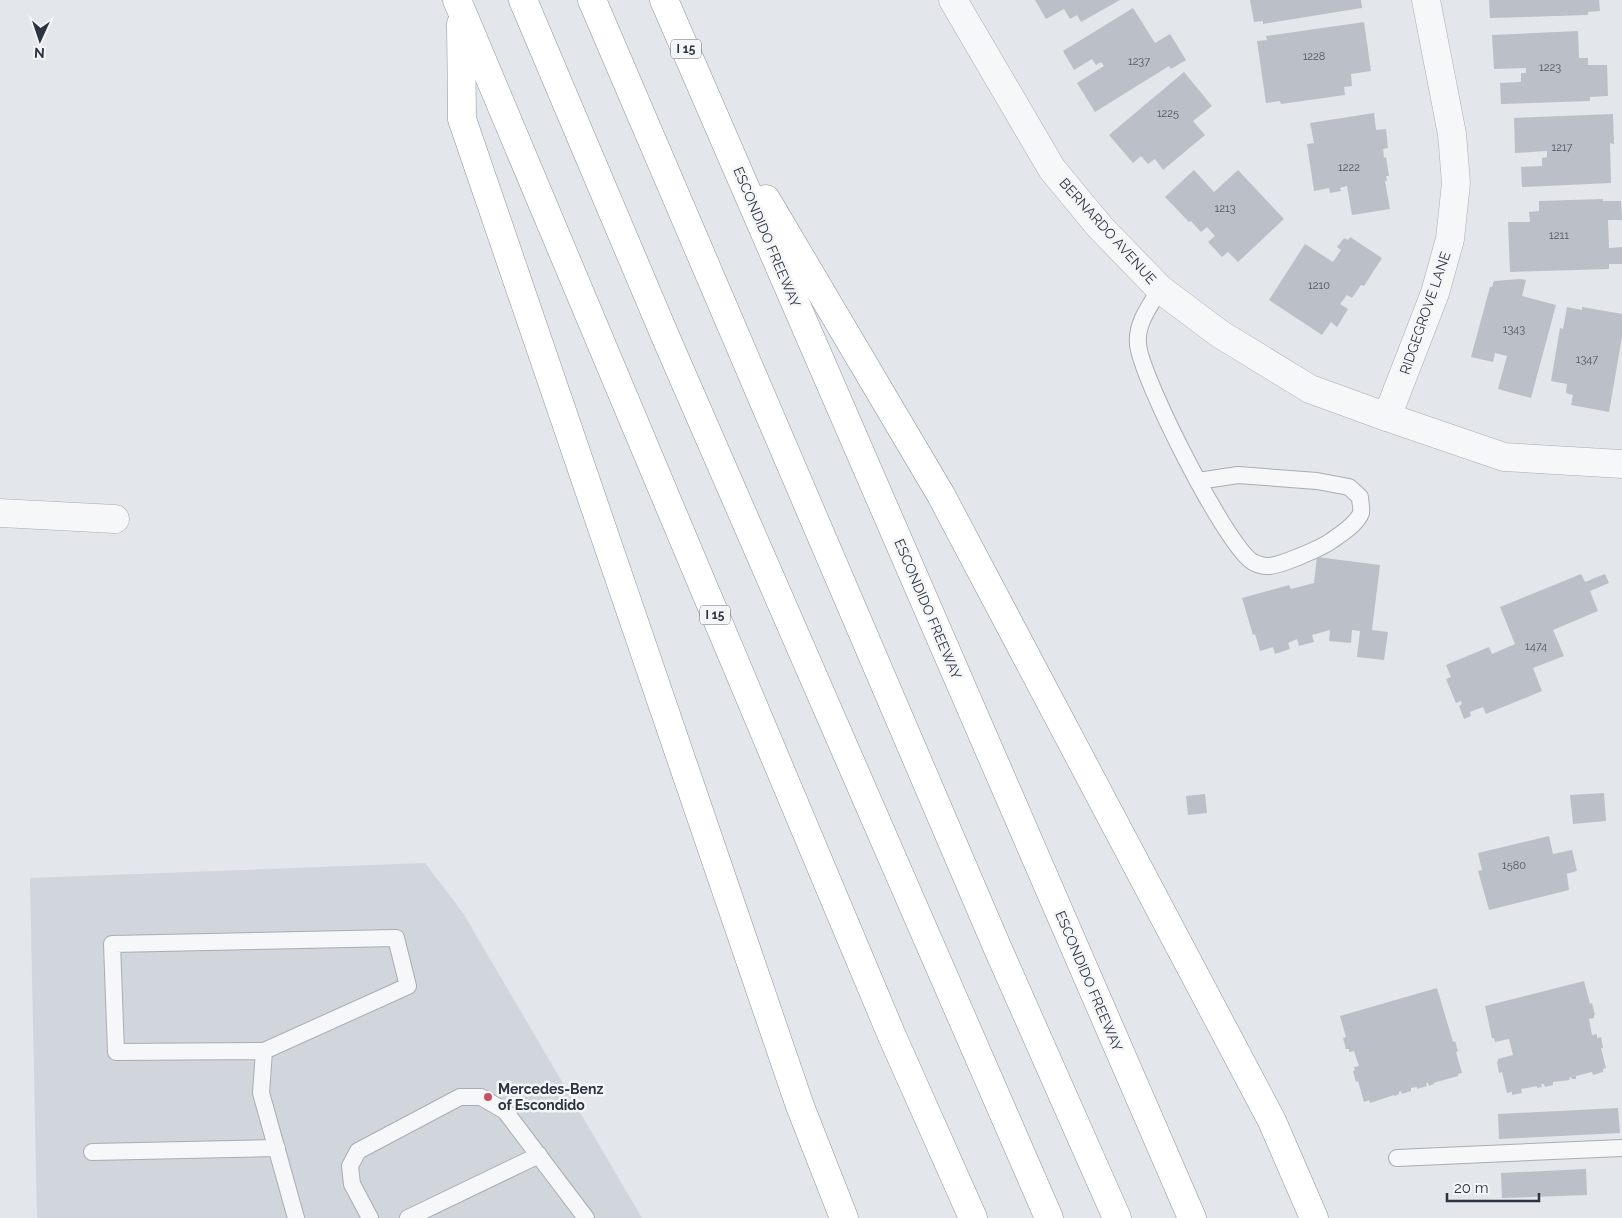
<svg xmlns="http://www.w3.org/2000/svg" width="1622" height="1218" font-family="Raleway,sans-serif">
  <rect width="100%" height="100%" fill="#e3e6ea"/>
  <!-- built -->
  <path fill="#d1d5dc" d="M425,863L463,913L642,1218H37L30,878Z"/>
  <!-- building -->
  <g fill="#bbbfc7">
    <path d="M1035,0H1120L1081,22L1077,15L1070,19L1064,9L1046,19Z"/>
    <path d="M1250,0H1361L1362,8L1263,24V21L1254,22Z"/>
    <path d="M1489,0H1599L1600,11L1588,12V15L1490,18Z"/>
    <path d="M1133,8L1155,43L1170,34L1186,60L1171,69L1169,66L1095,112L1077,83L1104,66L1101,62L1096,65L1092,59L1074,70L1063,51Z"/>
    <path d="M1364,22L1371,71L1351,74L1352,86L1344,87L1345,95L1281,104L1280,101L1266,103L1257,41L1267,40L1266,36Z"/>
    <path d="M1578,31L1579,58H1588V65H1607L1608,96L1590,97V101L1501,104L1500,83L1521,82V73H1526V68L1494,69L1492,35Z"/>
    <path d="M1184,72L1212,106L1193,121L1205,135L1163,170L1155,159L1148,164L1141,156L1133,163L1109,135Z"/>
    <path d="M1374,113L1376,130L1386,129L1388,148L1383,149L1384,158L1386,157L1389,176H1386L1387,181H1385L1390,209L1352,215L1347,186L1340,188L1341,191L1330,193L1329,188L1314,191L1307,144L1314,143L1310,123Z"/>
    <path d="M1613,114L1614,144L1610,143L1611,183L1522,187L1521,167L1542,166V158L1547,157V151L1515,153L1514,118Z"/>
    <path d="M1194,170L1214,192L1238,170L1284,219L1238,262L1228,252L1222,257L1208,242L1215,236L1207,227L1201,232L1191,221L1189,222L1165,197Z"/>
    <path d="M1603,199V201H1621L1622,220H1608L1609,248L1622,247V264H1609V269L1510,272L1508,222H1530L1529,212L1539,211V201Z"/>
    <path d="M1350,237L1382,258L1364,286L1361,285L1352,298L1347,295L1340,304L1348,309L1337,327L1331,322L1322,335L1269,300L1305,244L1333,262L1341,250L1337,247L1344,238L1348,240Z"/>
    <path d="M1520,279L1526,280L1522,296L1556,305L1531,398L1498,389L1507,356L1495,353L1493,362L1471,357L1490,287H1492L1494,281Z"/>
    <path d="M1567,307L1582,310V307L1622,314V337L1609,412L1571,405L1573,395L1566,393L1567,384L1551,381L1560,328L1563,329Z"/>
    <path d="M1317,557L1380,565L1372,630L1388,632L1384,660L1357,657L1360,631L1352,630L1351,643L1329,641L1330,630L1312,635L1314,642L1299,646L1297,639L1288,643L1290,649L1275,654L1273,647L1260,651L1255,634L1253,635L1242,598L1289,585L1291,589L1314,583Z"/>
    <path d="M1581,574L1585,582L1605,574L1609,583L1590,591L1598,611L1553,630L1564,656L1533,668L1542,691L1486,714L1483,707L1470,712L1471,716L1464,719L1459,706L1462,704L1461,701L1456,703L1446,679L1451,677L1446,665L1489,647L1492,654L1515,644L1500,607Z"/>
    <path d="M1604,793L1606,821L1573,824L1570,795Z"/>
    <path d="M1205,794L1207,813L1188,815L1186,796Z"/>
    <path d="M1549,836L1553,854L1572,850L1577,871L1566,874L1567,875L1569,890L1489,910L1478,871L1482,870L1478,853Z"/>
    <path d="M1584,981L1590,1004L1592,1003L1595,1015H1594V1018L1589,1019L1592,1035L1597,1034V1038L1601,1037L1603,1048H1601L1606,1068L1603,1069V1072L1593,1075L1592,1072L1576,1076V1079H1572L1571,1077L1569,1078L1570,1080L1553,1082V1085L1545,1087L1544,1084H1541L1542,1087L1537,1088V1086L1521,1089L1522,1093L1512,1095V1092L1507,1093L1502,1072L1499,1073L1497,1062L1498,1061V1059L1513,1055L1509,1039L1495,1042L1494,1038H1492L1485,1006Z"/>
    <path d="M1437,988L1453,1042L1455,1041L1458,1051L1456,1052L1462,1073L1458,1074V1076L1433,1083L1434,1084L1429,1086L1428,1083H1426L1427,1086L1417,1089V1087L1411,1088V1091L1402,1094L1401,1091L1399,1092V1094L1395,1096L1394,1095L1370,1103L1369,1100L1364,1102L1358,1081L1356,1082L1353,1071L1355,1070L1354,1067L1359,1066L1354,1051L1349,1052V1049H1346L1343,1038L1346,1037L1340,1016Z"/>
    <path d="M1618,1108L1620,1133L1499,1139L1498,1114Z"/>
    <path d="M1586,1169L1587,1195L1502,1198L1501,1173Z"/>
  </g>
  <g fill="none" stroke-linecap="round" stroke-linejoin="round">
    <defs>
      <g id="service">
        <path d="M1160,289C1150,306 1136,323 1138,344C1140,376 1227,548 1253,562C1256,564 1263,566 1267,566C1278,567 1321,548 1331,541C1341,534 1356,525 1361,513C1362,509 1360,502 1360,497L1349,487L1317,481L1238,475L1198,481"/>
        <path d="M264,1051L116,1052L112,944L396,938L408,986L264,1051L261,1093L296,1218"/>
        <path d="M92,1152L277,1148"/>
        <path d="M1397,1158L1622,1148"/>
        <path d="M370,1218L352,1184L350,1166L358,1151L460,1097H481L505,1111L586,1218"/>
        <path d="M408,1218L539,1155"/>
      </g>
      <g id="minor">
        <path d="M953,0L1052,169L1100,227L1160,289L1220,334L1310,389L1387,417L1435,293L1450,239L1456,183L1452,134L1426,0"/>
        <path d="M0,513L115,519"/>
      </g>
      <path id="tertiary" d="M1387,417L1504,457L1622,464"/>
      <g id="motorway">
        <path d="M457,0L892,1036L973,1218"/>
        <path d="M523,0L666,338L1049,1218"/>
        <path d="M592,0L998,949L1117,1218"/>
        <path d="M664,0L1192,1218"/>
        <path d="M461,24L462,119L800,1106L844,1218"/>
        <path d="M766,199L941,495L1272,1121L1314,1218"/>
      </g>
    </defs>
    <!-- service casing -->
    <use href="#service" stroke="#a8adb4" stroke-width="18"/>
    <!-- minor casing -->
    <use href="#minor" stroke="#a8adb4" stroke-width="29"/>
    <!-- tertiary casing -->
    <use href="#tertiary" stroke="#a8adb4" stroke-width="29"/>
    <!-- motorway casing -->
    <use href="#motorway" stroke="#8b94a0" stroke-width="29"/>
    <!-- service -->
    <use href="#service" stroke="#f5f7f9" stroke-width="16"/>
    <!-- minor -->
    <use href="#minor" stroke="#f5f7f9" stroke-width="28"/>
    <!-- tertiary -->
    <use href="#tertiary" stroke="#f5f7f9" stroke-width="28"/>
    <!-- motorway -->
    <use href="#motorway" stroke="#fff" stroke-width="28"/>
  </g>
  <!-- markers -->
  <circle fill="#c55265" stroke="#f3f5f7" stroke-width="2" cx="488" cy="1097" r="5"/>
  <g text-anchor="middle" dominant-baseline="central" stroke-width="5" stroke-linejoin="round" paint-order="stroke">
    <!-- number labels -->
    <g font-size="11" fill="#505762">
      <text x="1314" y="56">1228</text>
      <text x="1139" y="61">1237</text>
      <text x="1550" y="67">1223</text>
      <text x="1168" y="113">1225</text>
      <text x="1562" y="147">1217</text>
      <text x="1349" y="167">1222</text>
      <text x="1225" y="208">1213</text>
      <text x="1559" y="235">1211</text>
      <text x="1319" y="285">1210</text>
      <text x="1514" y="329">1343</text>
      <text x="1587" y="359">1347</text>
      <text x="1536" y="646">1474</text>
      <text x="1514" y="865">1580</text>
    </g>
    <!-- shield labels -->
    <g fill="#f3f5f7" stroke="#686e78" stroke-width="1">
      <rect x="671" y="39.5" width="30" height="19" rx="4"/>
      <rect x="700" y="605.5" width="30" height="19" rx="4"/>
    </g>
    <g font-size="12" font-weight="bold" fill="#2c3441">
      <text x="686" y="49">I 15</text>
      <text x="715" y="615">I 15</text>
    </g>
    <!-- street labels -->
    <g font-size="14" fill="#2c3441" stroke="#f3f5f7">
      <text transform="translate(1108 231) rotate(48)">BERNARDO AVENUE</text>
      <text transform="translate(767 237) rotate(67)">ESCONDIDO FREEWAY</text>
      <text transform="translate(1425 313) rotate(-71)">RIDGEGROVE LANE</text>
      <text transform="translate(928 609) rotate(67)">ESCONDIDO FREEWAY</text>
      <text transform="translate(1089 981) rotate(67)">ESCONDIDO FREEWAY</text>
    </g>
    <!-- poi labels -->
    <g font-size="14" font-weight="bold" fill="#2c3441" stroke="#f3f5f7" text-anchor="start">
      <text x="498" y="1089">Mercedes-Benz<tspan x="498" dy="16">of Escondido</tspan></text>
    </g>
  </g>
  <!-- north arrow -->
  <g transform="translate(40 40) rotate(183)" stroke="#f3f5f7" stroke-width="4" paint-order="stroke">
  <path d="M0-4L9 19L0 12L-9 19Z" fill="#2c3441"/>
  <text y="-8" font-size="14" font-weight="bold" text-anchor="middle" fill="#2c3441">N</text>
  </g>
  <!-- scale -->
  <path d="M1447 1193v8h92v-8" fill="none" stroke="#2c3441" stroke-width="2.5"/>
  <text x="1454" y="1193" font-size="15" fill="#2c3441" stroke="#f3f5f7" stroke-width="4" paint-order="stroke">20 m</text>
</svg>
